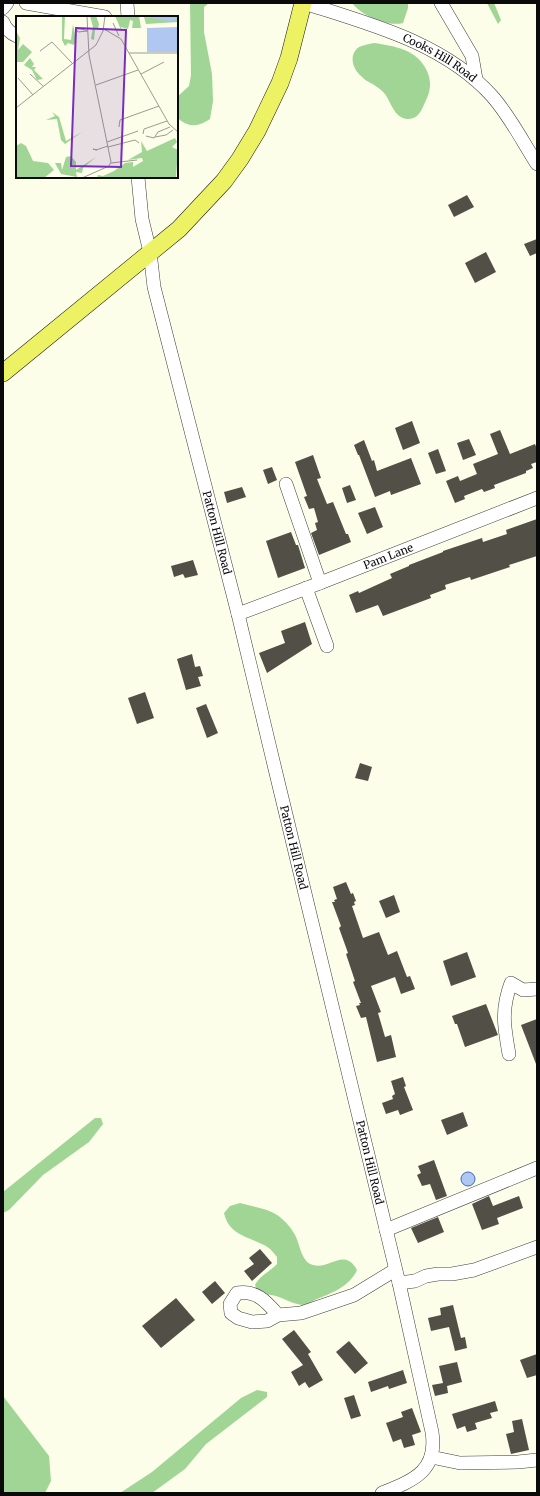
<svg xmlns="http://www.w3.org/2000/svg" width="540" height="1496" font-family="Merriweather,serif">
  <rect width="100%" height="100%" fill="#fcfee9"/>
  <!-- forest -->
  <g fill="#a0d595">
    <path d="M190,3H209L204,7V32L212,74L213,101L210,119C199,127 187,128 177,117V97L189,86L191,75Z"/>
    <path d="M352,3H408V8L403,23C387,27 362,16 352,3Z"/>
    <path d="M487,3H494L501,20L498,24Z"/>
    <path d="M374,43C395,46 418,50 427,71C431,81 431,88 427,98C424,104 422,111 417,116C413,119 407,120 403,118C392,114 390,97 381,90C375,84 366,82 361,76C353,69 348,55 359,47C363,45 369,44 374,43Z"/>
    <path d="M95,1118H101L103,1124L89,1142L43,1175L9,1210L3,1213V1192Z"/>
    <path d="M240,1203C253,1207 271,1209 281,1218C286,1222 292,1229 295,1235C300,1244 301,1262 313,1265C330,1270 344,1247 357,1270C350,1286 332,1293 317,1299C313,1301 307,1305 303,1305C292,1304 286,1299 276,1296C270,1294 264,1296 258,1292L255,1285C259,1276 271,1271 277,1264V1257C274,1253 269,1247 264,1245C247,1236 229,1235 224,1213L230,1206Z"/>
    <path d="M257,1390L267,1392V1397L206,1444L185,1469L152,1493H120L152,1472L241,1398Z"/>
    <path d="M3,1396L49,1456L51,1481L45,1493H3Z"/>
  </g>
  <!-- water -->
  <circle fill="#b0c7f2" stroke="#3b68c6" cx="468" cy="1179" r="7"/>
  <!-- building -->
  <g fill="#524f47">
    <path d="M467,195L474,207L454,217L448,205Z"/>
    <path d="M537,239V253L530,256L524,244Z"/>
    <path d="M486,252L496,272L475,283L465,263Z"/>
    <path d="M412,421L420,443L403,450L395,428Z"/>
    <path d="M500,430L510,454L535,444L537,449V462L531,464L533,468L526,471V473L494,485L495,488L484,492L482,489L464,496L465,499L455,503L446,481L458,476L460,481L477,474L473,464L498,454L490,434Z"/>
    <path d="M469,439L476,455L463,460L457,443Z"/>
    <path d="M364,440L372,461L374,460L377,471L411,458L421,484L391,495L390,491L375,497L359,455H358L354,445Z"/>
    <path d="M438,449L446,471L436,474L428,453Z"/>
    <path d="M313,455L321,478L317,479L327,504L333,502L346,534H348L351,542L319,555L311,533L317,530L315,523L318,522L314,508L309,509L304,497L307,496L295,462Z"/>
    <path d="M272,467L277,480L268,484L263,470Z"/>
    <path d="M350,485L356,500L347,503L342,488Z"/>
    <path d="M242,487L246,497L227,503L224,492Z"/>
    <path d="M375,507L383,527L367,534L358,513Z"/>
    <path d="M537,519V556L509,565L510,567L471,580L470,577L445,585L446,589L430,595L431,598L383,616L378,605L356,613L349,595L358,591L359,593L392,578L390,574L409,566V565L443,552V551L482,538L483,542L507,534L506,530Z"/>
    <path d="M291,532L296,545H298L305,568L278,578L266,541Z"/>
    <path d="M193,560L198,575L185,578L183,574L174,577L171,566Z"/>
    <path d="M305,622L312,644L267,673L259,653L285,643L281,631Z"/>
    <path d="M192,654L195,667L200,666L203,676L198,677L201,686L186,690L177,659Z"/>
    <path d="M145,692L154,718L137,724L128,698Z"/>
    <path d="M206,704L218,733L207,738L196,708Z"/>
    <path d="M360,763L372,767L368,781L355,778Z"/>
    <path d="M346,882L351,894L353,893L356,901L354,902L355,905L352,906L363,938L379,932L388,955L397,951L407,977L410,976L415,989L401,994L395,977L371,986L381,1012L378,1013L385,1037L391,1035L396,1057L377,1062L366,1017L361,1018L356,1006L360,1005L359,1003H361L353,982L355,981L346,954L348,953L339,928L341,926L332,902H335L334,900L337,899L333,887Z"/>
    <path d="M394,895L400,912L386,918L379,901Z"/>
    <path d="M467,952L476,977L451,986L443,961Z"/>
    <path d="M486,1004L498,1035L465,1047L457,1024H455L452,1016Z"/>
    <path d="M537,1019V1064H536L521,1025Z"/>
    <path d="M403,1077L406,1086L404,1087L413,1110L400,1115L398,1110L386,1114L382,1103L393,1099L392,1096L395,1094L391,1081Z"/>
    <path d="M463,1112L468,1126L447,1135L441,1120Z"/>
    <path d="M434,1160L447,1196L436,1200L430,1184L422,1186L417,1175L421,1173L418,1166Z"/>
    <path d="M489,1196L493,1206L519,1196L523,1208L497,1218L499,1224L482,1230L472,1204Z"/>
    <path d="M438,1217L444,1232L418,1243L411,1228Z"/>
    <path d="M260,1249L272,1263L252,1281L244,1271L254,1264L249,1258Z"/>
    <path d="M215,1281L225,1293L212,1304L202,1292Z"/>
    <path d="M176,1298L195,1320L161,1348L142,1326Z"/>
    <path d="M453,1305L461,1338L465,1337L467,1348L455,1351L449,1327L431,1331L428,1318L441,1315L440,1308Z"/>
    <path d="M294,1330L311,1352L308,1354L323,1380L309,1388L305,1382L299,1386L291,1372L303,1365L282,1339Z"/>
    <path d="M349,1341L368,1363L355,1374L336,1352Z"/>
    <path d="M537,1354V1375L527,1378L520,1360Z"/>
    <path d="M457,1362L462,1382L447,1386L448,1393L435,1396L432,1385L443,1383L439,1366Z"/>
    <path d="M403,1370L407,1383L389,1389L388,1386L371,1392L368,1382Z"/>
    <path d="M354,1395L361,1416L351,1419L344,1398Z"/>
    <path d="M495,1401L498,1411L490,1413L492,1418L475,1423L477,1429L467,1432L465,1426L457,1429L452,1414Z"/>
    <path d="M412,1408L421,1432L412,1435L415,1445L404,1448L401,1439L393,1442L386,1423L403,1417L401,1412Z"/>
    <path d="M522,1419L529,1450L511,1454L506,1434L514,1432L512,1421Z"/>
  </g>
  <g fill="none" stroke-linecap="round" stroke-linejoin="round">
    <defs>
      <g id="minor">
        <path d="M26,3L105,17"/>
        <path d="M127,3L128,17"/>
        <path id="s1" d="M304,3C370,24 444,43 492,96C509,115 523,142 537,164"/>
        <path d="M441,3L472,56L476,79"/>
        <path d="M3,8L7,3"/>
        <path d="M3,22C5,28 11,34 17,36"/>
        <path id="s2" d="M138,177L142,219L150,252L154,287L238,614L275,769L399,1283L432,1432C438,1471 414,1480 382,1493"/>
        <path d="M286,484L320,583"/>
        <path d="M306,588L327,646"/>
        <path id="s3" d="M238,614L320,583L537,498"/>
        <path d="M509,1054C504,1026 501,1010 511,983L523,990L537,989"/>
        <path d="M386,1230L537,1168"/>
        <path d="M399,1283L415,1281L426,1276L438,1274H452L474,1270L537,1247"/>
        <path d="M278,1315C266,1301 256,1290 237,1293L230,1304L231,1313L238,1318L252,1322L267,1321L278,1315L301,1313L354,1295L395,1270"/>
        <path d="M431,1457L460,1463L518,1462L537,1460"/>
      </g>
      <path id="major" d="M3,373L179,229L224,181L240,159L257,131L280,83L289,58L303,3"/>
    </defs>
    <!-- minor casing -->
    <use href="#minor" stroke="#3d3d3d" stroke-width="14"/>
    <!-- major casing -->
    <use href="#major" stroke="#1b1b1b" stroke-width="18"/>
    <!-- minor -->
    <use href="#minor" stroke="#fff" stroke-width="13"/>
    <!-- major -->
    <use href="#major" stroke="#edf265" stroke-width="17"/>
  </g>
  <g text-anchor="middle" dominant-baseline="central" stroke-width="4" stroke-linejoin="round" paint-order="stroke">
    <!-- street labels -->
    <g font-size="11" fill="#0a0a0a" stroke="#fff">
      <text stroke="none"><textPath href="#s1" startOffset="147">Cooks Hill Road</textPath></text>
      <text stroke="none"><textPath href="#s2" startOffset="365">Patton Hill Road</textPath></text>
      <text stroke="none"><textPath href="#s3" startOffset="161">Pam Lane</textPath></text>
      <text stroke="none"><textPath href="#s2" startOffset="689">Patton Hill Road</textPath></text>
      <text stroke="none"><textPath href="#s2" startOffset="1013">Patton Hill Road</textPath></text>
    </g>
  </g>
  <!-- overview -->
  <g transform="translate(16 16)">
    <rect width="162" height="162" fill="#fcfee9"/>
    <path d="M49,0L48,23L55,24L57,8L60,25L58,29L52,27L49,30L46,24V1ZM74,0H80L83,8L82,13H79L78,24L75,23L77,11ZM99,0H123L125,12H116L117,5L114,4L112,13L105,11L106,16ZM128,1L162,4V6L130,8ZM0,15L4,22L2,34L7,28L16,36L7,46H0ZM14,42L18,48L16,51H20L18,54L27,63L21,64L16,54L8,49ZM36,96L43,101L50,125L66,116L49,128L45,124L41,103L30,104L39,100ZM159,122L161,126L156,131L162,134L160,161L81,162L82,159L87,160L98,155L109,147L117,146V151L127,145L126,142L112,144L126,136L125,125L131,135ZM5,127L10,130L17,145L32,147L38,154L28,162H0V130ZM55,140L60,146V154L80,141L67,152L66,157L60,156L61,161L45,158L39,147H45L46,154L50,141Z" fill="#a0d595"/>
    <path d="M123,0H162V4L153,5ZM162,11V36H131V12Z" fill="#b0c7f2"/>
    <path fill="none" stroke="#9b9c90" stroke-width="1" d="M97,7L103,20M88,13L105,23L153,108L162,116M71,15L62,16L60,13L61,12L69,14L71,15H72M24,35L36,26L56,47M113,37H162M14,58L27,70M125,58L148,46M2,62L17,79M80,69L122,54M0,92L80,29L87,15L89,0M103,111L104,104L143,90M127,118L128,113L151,105M130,120L138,122L142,116L154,111M139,121L150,119L157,114M91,126L122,115M92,131L119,124L123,127M81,134L77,133L80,134L92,130M95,147L121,144M66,162L93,150L95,146L73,39L71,0"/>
    <path fill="#7b2cbf" fill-opacity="0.15" stroke="#7b2cbf" stroke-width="2" d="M60,12L110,14L105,151L55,150Z"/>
    <rect width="162" height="162" fill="none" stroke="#0a0a0a" stroke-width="2"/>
  </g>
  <!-- border -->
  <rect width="540" height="1496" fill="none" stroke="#0a0a0a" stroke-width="8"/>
</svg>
